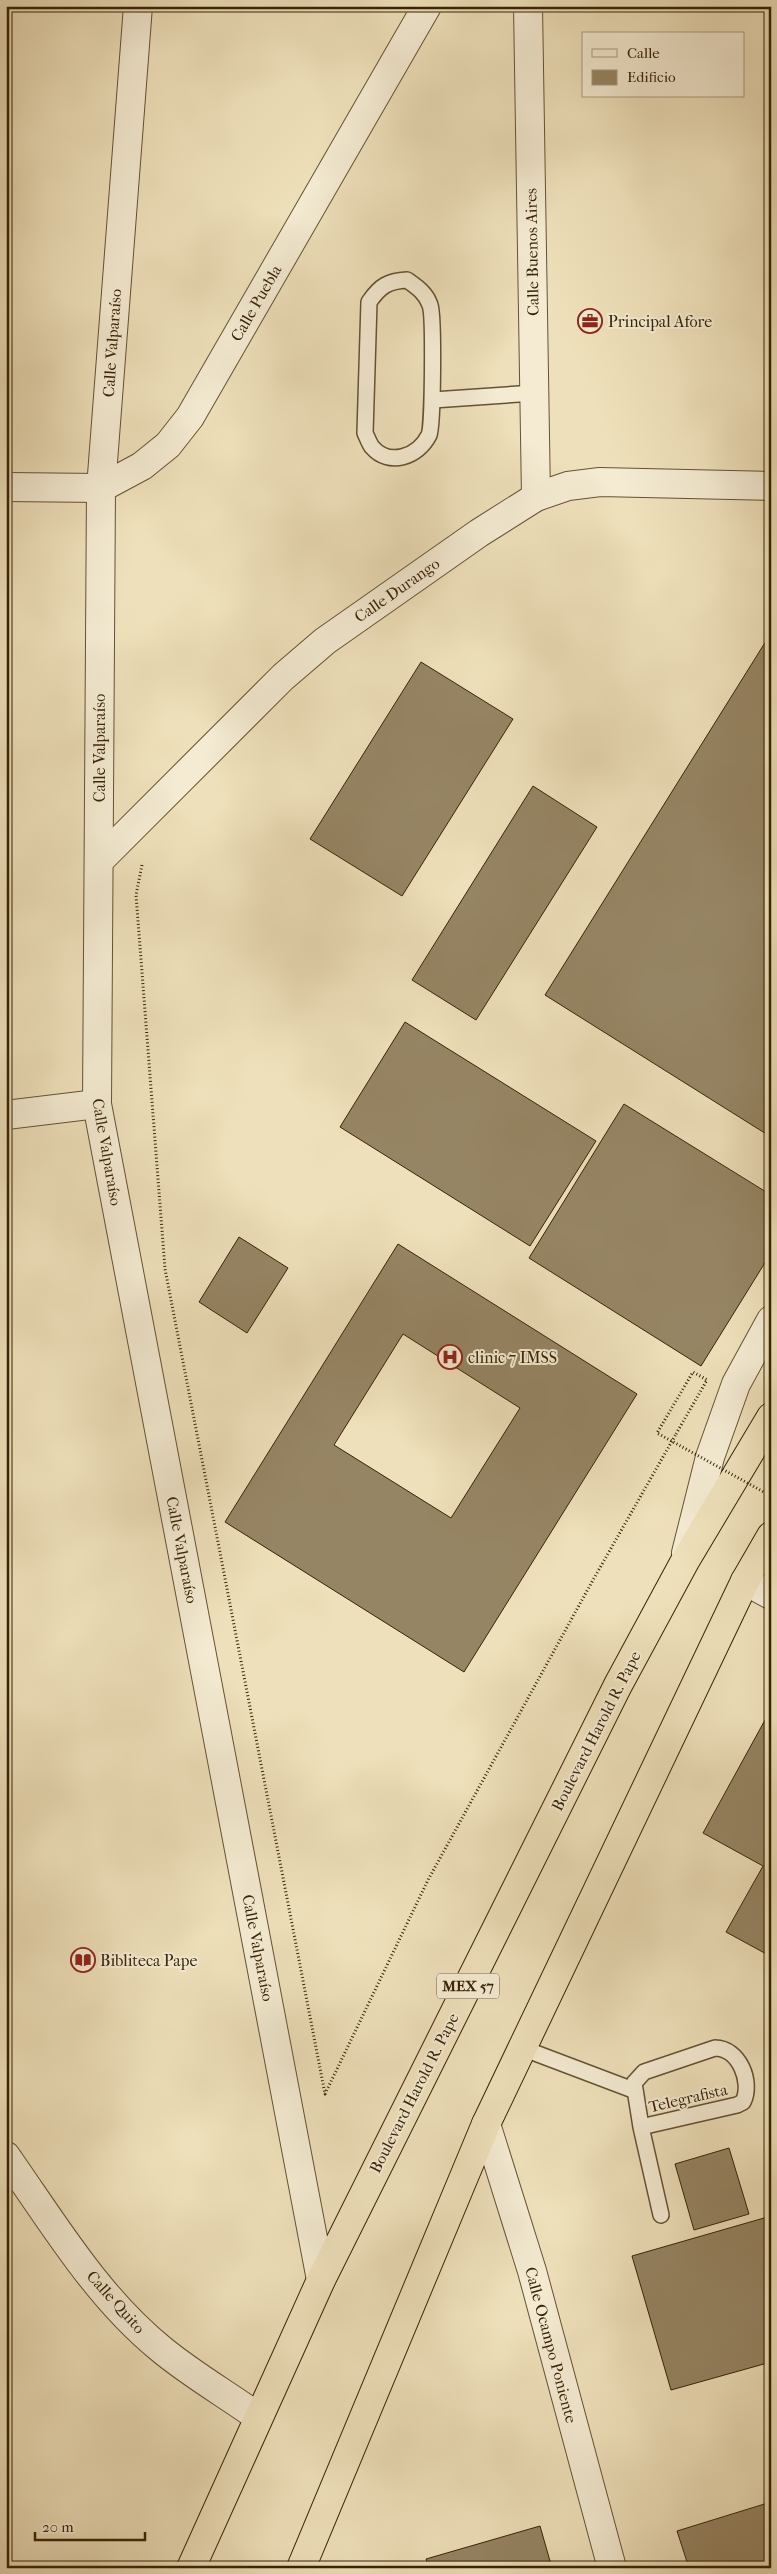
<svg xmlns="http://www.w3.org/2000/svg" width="777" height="2574" font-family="'IM FELL French Canon',serif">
  <rect width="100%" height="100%" fill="#eee0ba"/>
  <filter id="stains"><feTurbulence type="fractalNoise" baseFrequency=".004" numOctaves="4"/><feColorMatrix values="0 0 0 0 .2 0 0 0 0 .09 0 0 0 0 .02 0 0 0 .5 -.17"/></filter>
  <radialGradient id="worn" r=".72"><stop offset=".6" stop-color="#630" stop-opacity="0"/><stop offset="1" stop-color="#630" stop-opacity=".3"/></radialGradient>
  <!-- building -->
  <g fill="#968564" stroke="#372306" fill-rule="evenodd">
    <path d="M771,633V1137L545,995Z"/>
    <path d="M421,662L513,719L402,896L310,839Z"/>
    <path d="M533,786L597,827L476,1020L412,980Z"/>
    <path d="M405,1022L596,1141L530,1246L340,1127Z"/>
    <path d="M624,1104L771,1195V1253L701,1366L529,1258Z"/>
    <path d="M239,1237L288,1268L247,1333L199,1302Z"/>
    <path d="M398,1244L637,1394L464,1672L225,1522ZM403,1334L520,1408L451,1518L334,1445Z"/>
    <path d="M765,1720L771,1723L770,1956L726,1932L763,1866L703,1833Z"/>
    <path d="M729,2148L749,2214L694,2230L675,2164Z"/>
    <path d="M771,2216V2362L671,2390L632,2256Z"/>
    <path d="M771,2502V2568H689L677,2531Z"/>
    <path d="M540,2526L552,2568H429L426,2559Z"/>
  </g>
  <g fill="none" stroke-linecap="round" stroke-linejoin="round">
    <defs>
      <g id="service">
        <path d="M407,280C417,287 426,293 430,305C434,315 433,426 429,435C418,457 389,467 372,447C369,443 367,437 365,433L369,302C380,286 388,281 407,280Z"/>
        <path d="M433,400L534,393"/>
        <path d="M522,2048L633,2090"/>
        <path d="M641,2127L737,2105L743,2102C753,2082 739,2048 715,2048L644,2072L634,2083L641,2127L661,2215"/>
      </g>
      <g id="minor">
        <path d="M138,6L101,488L97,1104L321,2280"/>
        <path d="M528,6L536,497"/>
        <path d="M6,487L101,488L142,466L168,445L190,417L427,6"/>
        <path d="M99,861L283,677L325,641L479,533L536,497L568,486L600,482L771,486"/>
        <path d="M6,1115L97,1104"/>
        <path d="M745,1581L771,1595"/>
        <path d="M486,2124L532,2271L612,2568"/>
      </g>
      <g id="tertiary">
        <path d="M686,1553L710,1457L736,1384L771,1320"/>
        <path d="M6,2156C53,2223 97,2297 161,2349C191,2374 226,2394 258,2417"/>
      </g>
      <g id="trunk">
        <path d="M191,2568L321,2280L618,1685L685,1561L771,1417"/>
        <path d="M301,2568L486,2124L745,1581L771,1536"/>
      </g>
    </defs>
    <!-- service casing -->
    <use href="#service" stroke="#655233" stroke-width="18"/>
    <!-- minor casing -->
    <use href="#minor" stroke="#655233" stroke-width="30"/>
    <!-- tertiary casing -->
    <use href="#tertiary" stroke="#655233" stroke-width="30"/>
    <!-- trunk casing -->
    <use href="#trunk" stroke="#372306" stroke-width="30"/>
    <!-- path -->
    <path stroke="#372306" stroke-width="3" stroke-dasharray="1 2.5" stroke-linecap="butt" d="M142,865L136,895L165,1269L325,2094L428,1880L593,1580L676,1434"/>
    <!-- service -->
    <use href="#service" stroke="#f4ebd2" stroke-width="15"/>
    <!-- minor -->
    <use href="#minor" stroke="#f4ebd2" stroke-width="28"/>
    <!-- tertiary -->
    <use href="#tertiary" stroke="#f4ebd2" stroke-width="28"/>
    <!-- trunk -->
    <use href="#trunk" stroke="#eee0ba" stroke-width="28"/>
    <!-- path-bridge -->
    <path stroke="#372306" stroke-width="3" stroke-dasharray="1 2.5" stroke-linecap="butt" d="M676,1434L707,1380L693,1372L657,1433L771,1496"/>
  </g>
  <!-- icons -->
  <defs>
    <symbol id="office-ring" viewBox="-11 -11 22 22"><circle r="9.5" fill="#f4ebd2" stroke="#8f2418" stroke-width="1.5"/><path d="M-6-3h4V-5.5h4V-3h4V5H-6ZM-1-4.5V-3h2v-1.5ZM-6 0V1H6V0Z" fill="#8f2418"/></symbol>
    <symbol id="hospital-ring" viewBox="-11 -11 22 22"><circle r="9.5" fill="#f4ebd2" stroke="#8f2418" stroke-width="1.5"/><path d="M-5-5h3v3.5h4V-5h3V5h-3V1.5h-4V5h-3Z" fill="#8f2418"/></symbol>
    <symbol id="library-ring" viewBox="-11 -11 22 22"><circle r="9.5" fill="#f4ebd2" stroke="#8f2418" stroke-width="1.5"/><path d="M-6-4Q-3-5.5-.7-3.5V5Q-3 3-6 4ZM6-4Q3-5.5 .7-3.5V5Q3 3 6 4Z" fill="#8f2418"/></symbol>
  </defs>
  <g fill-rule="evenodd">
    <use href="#office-ring" x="576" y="307" width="28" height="28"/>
    <use href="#hospital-ring" x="436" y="1343" width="28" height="28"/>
    <use href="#library-ring" x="69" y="1946" width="28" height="28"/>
  </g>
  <g text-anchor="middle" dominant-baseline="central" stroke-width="4" stroke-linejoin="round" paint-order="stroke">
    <!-- shield labels -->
    <rect fill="#f4ebd2" stroke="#705f43" stroke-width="1" x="437" y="1973.5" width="62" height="25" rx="4"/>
    <g font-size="15" font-weight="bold" fill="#372306">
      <text x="468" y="1986">MEX 57</text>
    </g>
    <!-- street labels -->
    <g font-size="16" fill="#372306" stroke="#f4ebd2">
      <text transform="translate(532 252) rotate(-91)">Calle Buenos Aires</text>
      <text transform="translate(256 303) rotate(-60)">Calle Puebla</text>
      <text transform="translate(112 343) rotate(-86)">Calle Valparaíso</text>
      <text transform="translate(397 590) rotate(-35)">Calle Durango</text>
      <text transform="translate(99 748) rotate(-90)">Calle Valparaíso</text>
      <text transform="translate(107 1152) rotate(80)">Calle Valparaíso</text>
      <text transform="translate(182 1550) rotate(79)">Calle Valparaíso</text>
      <text transform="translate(596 1731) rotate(-63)">Boulevard Harold R. Pape</text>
      <text transform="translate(258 1948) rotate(79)">Calle Valparaíso</text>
      <text transform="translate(414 2093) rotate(-63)">Boulevard Harold R. Pape</text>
      <text transform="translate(688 2098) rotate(-13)">Telegrafista</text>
      <text transform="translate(116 2302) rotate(48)">Calle Quito</text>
      <text transform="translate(551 2345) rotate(75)">Calle Ocampo Poniente</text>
    </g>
    <!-- poi labels -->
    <g font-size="16" fill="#372306" stroke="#f4ebd2" text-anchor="start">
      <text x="608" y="321">Principal Afore</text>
      <text x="468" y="1357">clinic 7 IMSS</text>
      <text x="100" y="1960">Bibliteca Pape</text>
    </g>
  </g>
  <!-- margin -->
  <rect width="777" height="2574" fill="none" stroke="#eee0ba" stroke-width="25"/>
  <rect x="8" y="8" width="762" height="2559" fill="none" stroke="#372306" stroke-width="2.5"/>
  <rect x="12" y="12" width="752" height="2549" fill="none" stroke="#372306"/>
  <!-- legend -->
  <rect x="582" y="32" width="162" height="65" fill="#f4ebd2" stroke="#a89b80"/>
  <rect x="592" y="49" width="25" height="8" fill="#f4ebd2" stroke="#a89b80"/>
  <text x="627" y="58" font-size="15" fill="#372306">Calle</text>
  <rect x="592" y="70" width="25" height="15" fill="#968564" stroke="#a89b80"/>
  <text x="627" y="82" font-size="15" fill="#372306">Edificio</text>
  <!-- scale -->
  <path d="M35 2532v8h110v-8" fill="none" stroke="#372306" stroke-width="2.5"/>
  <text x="42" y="2532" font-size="15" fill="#372306" stroke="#f4ebd2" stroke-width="4" paint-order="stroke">20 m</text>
  <rect width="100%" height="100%" filter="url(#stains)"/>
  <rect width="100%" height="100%" fill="url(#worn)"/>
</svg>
